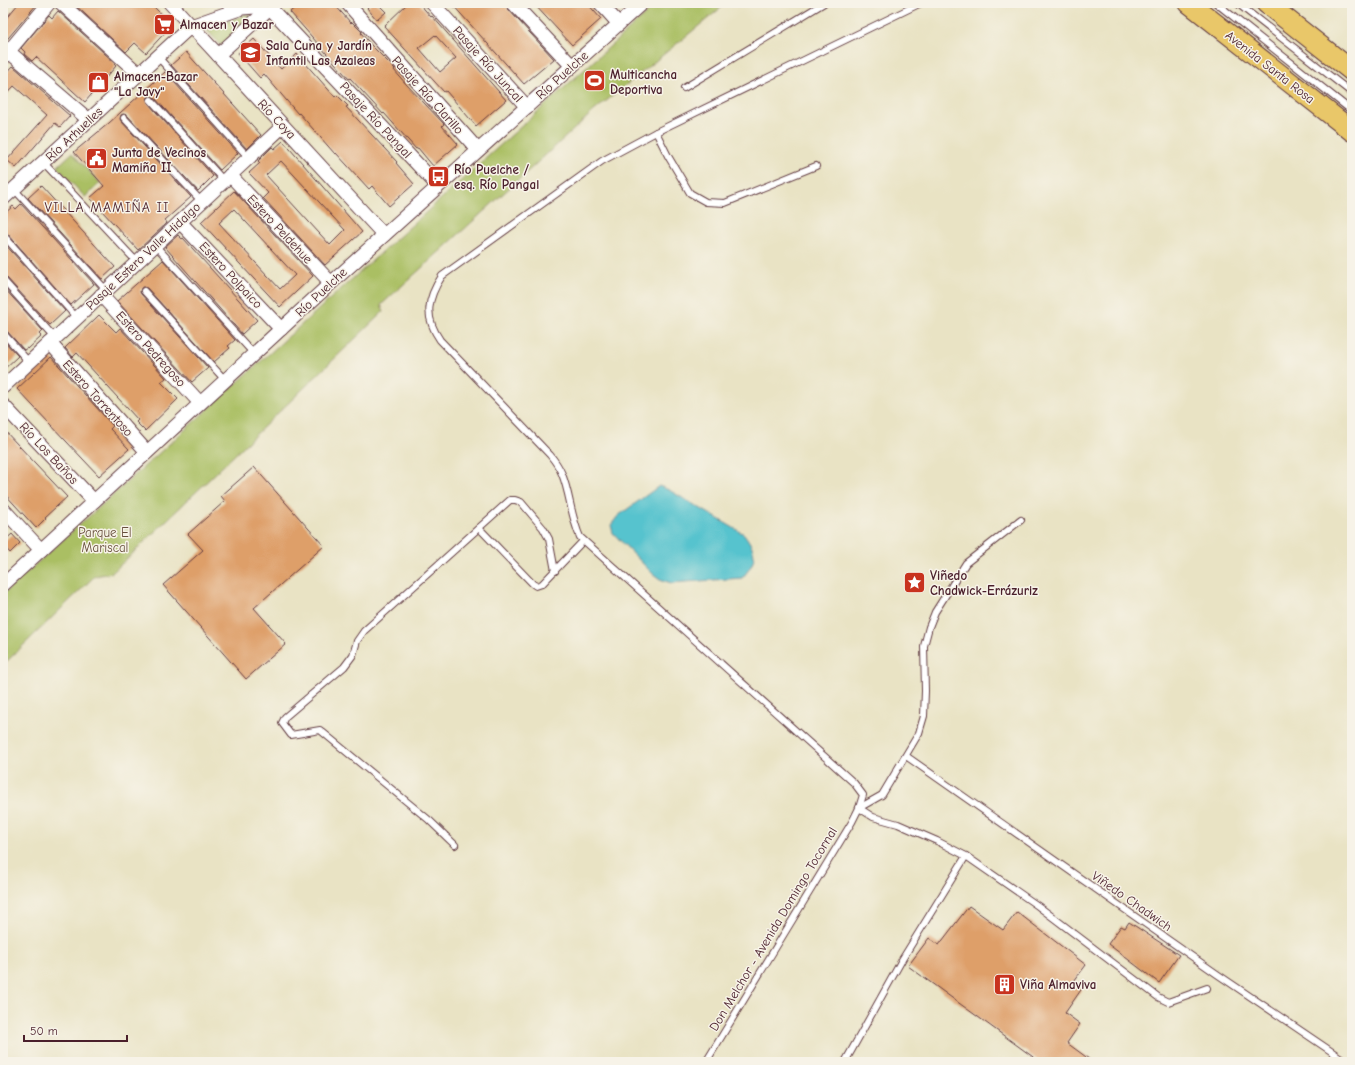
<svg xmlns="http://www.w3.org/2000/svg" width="1355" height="1065" font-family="'Comic Neue',sans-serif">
  <rect width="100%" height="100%" fill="#f7f3e8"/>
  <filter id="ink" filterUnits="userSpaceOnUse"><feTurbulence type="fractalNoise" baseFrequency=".025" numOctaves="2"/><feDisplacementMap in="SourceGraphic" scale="8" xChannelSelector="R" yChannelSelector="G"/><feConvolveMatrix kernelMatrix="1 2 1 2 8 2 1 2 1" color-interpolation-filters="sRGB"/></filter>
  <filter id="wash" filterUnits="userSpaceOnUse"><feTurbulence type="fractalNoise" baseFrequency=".012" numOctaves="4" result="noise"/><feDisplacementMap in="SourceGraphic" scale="16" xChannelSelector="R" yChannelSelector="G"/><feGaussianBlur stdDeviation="0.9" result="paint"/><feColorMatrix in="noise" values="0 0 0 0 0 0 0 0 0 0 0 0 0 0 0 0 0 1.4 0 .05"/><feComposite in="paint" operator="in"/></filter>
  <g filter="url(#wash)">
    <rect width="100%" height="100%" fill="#e9e3c4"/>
    <!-- green -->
    <g fill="#aabf64" stroke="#7a6f48">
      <path d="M658,3H727L594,111L381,305L384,311L112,573L95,576L3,665V594Z"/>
      <path d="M246,14L252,15L250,18L221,46L207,30Z"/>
      <path d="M72,153L100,183L85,197L57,167Z"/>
    </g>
    <!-- water -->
    <path fill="#56c3ce" stroke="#50717c" d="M659,486L669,490L744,534C758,553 757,561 742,578L671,583L660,579L652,573L613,533L611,525L618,516Z"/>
    <g id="blocks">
      <!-- building -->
      <g fill="#de9f69" fill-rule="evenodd">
        <path d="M19,3H36L37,4L3,44V22Z"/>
        <path d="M73,3H150L172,25L146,53L135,43L126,52Z"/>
        <path d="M300,3H333L351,23L352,22L362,32L361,33L372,46L395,69L394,70L406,84L444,124L442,126L458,144L433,166L418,148L416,149L384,113L383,114L350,78L349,79L290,12Z"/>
        <path d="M372,3H377L386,12L377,20L367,8Z"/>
        <path d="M408,3H419L431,17L432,16L506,100L476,126L446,91L444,92L384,26ZM435,35L456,58L440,72L419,48Z"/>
        <path d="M451,3H505L507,8L554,59L524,84Z"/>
        <path d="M533,3H587L601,19L572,45Z"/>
        <path d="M58,11L115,63L114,64L116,66L85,102L36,57L32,61L24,54L25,52L21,48L49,15L52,18Z"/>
        <path d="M254,39L281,69L297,54L335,97L337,95L348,106L346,107L397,162L396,163L414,184L389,206L372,186L369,189L336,153L335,154L299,113L298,114L264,74L260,78L238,53Z"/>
        <path d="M186,52L261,135L247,149L171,65Z"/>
        <path d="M13,66L70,116L60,127L55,123L16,168L7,160L47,115L14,86L3,98V77Z"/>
        <path d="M165,72L238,153L220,170L154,97L150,96L148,97L147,101L148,103L213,176L198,191L127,115L123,114L121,115L120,119L121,121L191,197L165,220L167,223L138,250L90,198L104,186L74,152L109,123Z"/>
        <path d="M283,141L362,232L325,265L263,198L268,193L249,173L260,163L258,161L272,147L274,149ZM281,161L345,230L330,245L266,175Z"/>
        <path d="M41,186L115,267L102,279L28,198Z"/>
        <path d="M234,191L313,276L280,307L201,222ZM234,209L295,275L280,289L219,223Z"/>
        <path d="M21,204L94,284L71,305L7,233L3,232V215L13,206L16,209Z"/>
        <path d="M178,235L182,239L183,238L257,320L242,334L165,247Z"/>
        <path d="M3,242L65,311L50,325L6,277L3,276Z"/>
        <path d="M163,260L235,340L228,346L230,348L214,362L147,288L143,287L141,288L140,292L141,294L208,368L192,382L117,301Z"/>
        <path d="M3,287L43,331L40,334L42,336L28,349L27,348L24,350L6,330L3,329Z"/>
        <path d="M99,315L116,332L120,328L166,378L161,382L178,399L145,431L136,422L138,420L77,353L73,357L65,348Z"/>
        <path d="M3,340L18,356L3,370Z"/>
        <path d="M51,357L113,426L110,429L129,449L99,476L17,389Z"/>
        <path d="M3,429L67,497L45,517L46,518L36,528L3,492Z"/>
        <path d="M254,467L324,546L254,608L286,644L246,679L163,585L203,550L188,534L225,501L221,496Z"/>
        <path d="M12,534L20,543L10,553L3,545V542Z"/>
        <path d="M969,906L1003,930L1017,912L1086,965L1074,981L1083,987L1065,1013L1080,1024L1067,1043L1093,1062H1040L908,966L929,938L939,945Z"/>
        <path d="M1129,922L1179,955L1159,983L1108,944L1121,926L1125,928Z"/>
      </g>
    </g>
  </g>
  <g filter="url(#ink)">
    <use href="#blocks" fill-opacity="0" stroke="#623c42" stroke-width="1"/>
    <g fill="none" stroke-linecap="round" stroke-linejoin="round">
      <defs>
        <g id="lane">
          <path d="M1216,3L1352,111"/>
          <path d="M1237,3L1352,93"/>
          <path d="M158,57L249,158"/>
          <path d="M684,88L824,3"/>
          <path d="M151,100L224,181"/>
          <path d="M124,118L202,202"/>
          <path d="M656,132L668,156L690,193L706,202L725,203L816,166"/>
          <path d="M43,162L137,262"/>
          <path d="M14,189L106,290"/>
          <path d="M4,236L77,318"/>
          <path d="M155,245L254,354"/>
          <path d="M3,280L55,338"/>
          <path d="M144,291L225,380"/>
          <path d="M3,333L29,362"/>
          <path d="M479,528L533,584L536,586L542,584L583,541"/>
          <path d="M906,756L1217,974L1347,1062"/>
          <path d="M859,808L873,817L898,824L937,841L966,856L1038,906L1158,997L1168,1002L1207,988"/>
          <path d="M859,808L882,795L919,733L924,716L925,691L924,646L929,627L935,612L966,563L1021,520"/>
          <path d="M455,845L429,820L320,730L291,735L282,723L285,717L344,667L353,655L357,641L364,631L510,500H515L521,502L543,528L549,539L555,571"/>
          <path d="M706,1062L852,822L859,808L863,795L854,783L580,537C571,517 570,494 562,474C559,467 555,461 550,455L440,340C424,317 427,299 442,276L602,161L656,132L921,3"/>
          <path d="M845,1062L903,958L966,856"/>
        </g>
        <g id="street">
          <path d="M61,3L139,74"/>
          <path d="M170,3L384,235"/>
          <path d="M264,3L270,8L438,186"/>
          <path d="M347,3L478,150"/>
          <path d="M432,3L527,107"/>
          <path d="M513,3L572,66"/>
          <path d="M600,3L619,24"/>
          <path d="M8,51L89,120"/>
          <path d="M218,55L274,4"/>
          <path d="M3,58L49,3"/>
          <path d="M230,175L331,283"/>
          <path d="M3,199L191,26L242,8L255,7L270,8"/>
          <path d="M180,222L281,329"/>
          <path d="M101,295L200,403"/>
          <path d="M50,343L147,452"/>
          <path d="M3,387L283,126"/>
          <path d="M3,405L94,501"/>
          <path d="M3,509L41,550"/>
          <path d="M3,585L331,283L642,3"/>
        </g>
        <g id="primary">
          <path d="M1189,3L1352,131"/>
          <path d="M1266,3L1352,71"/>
        </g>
      </defs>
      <!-- lane casing -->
      <use href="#lane" stroke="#623c42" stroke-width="8"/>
      <!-- street casing -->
      <use href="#street" stroke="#623c42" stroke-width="15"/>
      <!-- primary casing -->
      <use href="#primary" stroke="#623c42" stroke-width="22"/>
      <!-- lane -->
      <use href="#lane" stroke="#fff" stroke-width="6"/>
      <!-- street -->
      <use href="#street" stroke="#fff" stroke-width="13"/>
      <!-- primary -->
      <use href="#primary" stroke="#e9c769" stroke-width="20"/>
    </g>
  </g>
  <!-- icons -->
  <defs>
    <symbol id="supermarket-square" viewBox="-11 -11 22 22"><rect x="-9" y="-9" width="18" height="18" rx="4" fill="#c8321e" stroke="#f7f3e8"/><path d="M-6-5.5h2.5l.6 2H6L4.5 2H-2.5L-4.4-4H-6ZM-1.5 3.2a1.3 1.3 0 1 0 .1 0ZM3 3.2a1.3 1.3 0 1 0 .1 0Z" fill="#fff"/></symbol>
    <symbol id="school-square" viewBox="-11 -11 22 22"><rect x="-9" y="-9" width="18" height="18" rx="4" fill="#c8321e" stroke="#f7f3e8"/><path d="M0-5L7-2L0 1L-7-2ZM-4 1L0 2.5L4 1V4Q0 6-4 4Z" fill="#fff"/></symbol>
    <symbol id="stadium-square" viewBox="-11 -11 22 22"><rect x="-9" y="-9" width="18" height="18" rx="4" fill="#c8321e" stroke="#f7f3e8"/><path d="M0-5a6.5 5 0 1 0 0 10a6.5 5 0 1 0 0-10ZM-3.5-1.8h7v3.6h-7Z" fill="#fff"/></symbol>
    <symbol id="shop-square" viewBox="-11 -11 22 22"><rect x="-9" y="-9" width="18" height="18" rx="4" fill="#c8321e" stroke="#f7f3e8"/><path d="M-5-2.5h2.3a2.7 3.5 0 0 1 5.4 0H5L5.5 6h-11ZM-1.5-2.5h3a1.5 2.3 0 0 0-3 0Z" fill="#fff"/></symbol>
    <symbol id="civic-square" viewBox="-11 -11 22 22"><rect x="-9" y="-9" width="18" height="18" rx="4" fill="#c8321e" stroke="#f7f3e8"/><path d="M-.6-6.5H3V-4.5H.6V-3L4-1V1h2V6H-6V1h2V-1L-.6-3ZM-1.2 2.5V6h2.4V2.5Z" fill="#fff"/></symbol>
    <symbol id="bus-square" viewBox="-11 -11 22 22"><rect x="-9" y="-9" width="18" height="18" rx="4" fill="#c8321e" stroke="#f7f3e8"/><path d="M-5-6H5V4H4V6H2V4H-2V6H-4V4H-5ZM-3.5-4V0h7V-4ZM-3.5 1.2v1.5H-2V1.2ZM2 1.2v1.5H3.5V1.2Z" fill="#fff"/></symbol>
    <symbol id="sight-square" viewBox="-11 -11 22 22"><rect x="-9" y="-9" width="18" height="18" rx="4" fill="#c8321e" stroke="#f7f3e8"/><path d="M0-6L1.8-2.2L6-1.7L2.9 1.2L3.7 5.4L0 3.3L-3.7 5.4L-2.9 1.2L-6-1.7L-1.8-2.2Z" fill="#fff"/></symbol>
    <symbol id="building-square" viewBox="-11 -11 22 22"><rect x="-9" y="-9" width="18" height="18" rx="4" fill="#c8321e" stroke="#f7f3e8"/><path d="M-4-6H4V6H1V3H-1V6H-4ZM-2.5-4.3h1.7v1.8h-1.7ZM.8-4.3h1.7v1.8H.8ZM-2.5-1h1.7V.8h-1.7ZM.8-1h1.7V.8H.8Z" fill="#fff"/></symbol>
  </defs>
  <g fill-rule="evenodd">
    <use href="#supermarket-square" x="152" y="12" width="25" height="25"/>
    <use href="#school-square" x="238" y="40" width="25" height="25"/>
    <use href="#stadium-square" x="582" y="68" width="25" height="25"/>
    <use href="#shop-square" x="86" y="70" width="25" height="25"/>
    <use href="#civic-square" x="84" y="146" width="25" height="25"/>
    <use href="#bus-square" x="426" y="164" width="25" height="25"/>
    <use href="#sight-square" x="902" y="570" width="25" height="25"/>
    <use href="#building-square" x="992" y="972" width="25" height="25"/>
  </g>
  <g text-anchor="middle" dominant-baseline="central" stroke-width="3" stroke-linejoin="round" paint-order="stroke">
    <!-- poi labels -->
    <g font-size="13" font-weight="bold" fill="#4a1f2b" stroke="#f7f3e8" text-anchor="start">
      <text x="180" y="24">Almacen y Bazar</text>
      <text x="266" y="45">Sala Cuna y Jardín<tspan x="266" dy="15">Infantil Las Azaleas</tspan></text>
      <text x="610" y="74">Multicancha<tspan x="610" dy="15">Deportiva</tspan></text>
      <text x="114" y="76">Almacen-Bazar<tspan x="114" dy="15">"La Javy"</tspan></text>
      <text x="112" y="152">Junta de Vecinos<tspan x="112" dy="15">Mamiña II</tspan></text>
      <text x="454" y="169">Río Puelche /<tspan x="454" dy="15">esq. Río Pangal</tspan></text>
      <text x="930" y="575">Viñedo<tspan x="930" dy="15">Chadwick-Errázuriz</tspan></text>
      <text x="1020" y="984">Viña Almaviva</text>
    </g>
    <!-- street labels -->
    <g font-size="13" fill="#4a1f2b" stroke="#f7f3e8">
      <text transform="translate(488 64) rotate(48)">Pasaje Río Juncal</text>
      <text transform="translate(1270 67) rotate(38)">Avenida Santa Rosa</text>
      <text transform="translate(562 75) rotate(-42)">Río Puelche</text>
      <text transform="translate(428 95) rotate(48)">Pasaje Río Clarillo</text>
      <text transform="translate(277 119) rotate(47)">Río Coya</text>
      <text transform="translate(376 120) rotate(47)">Pasaje Río Pangal</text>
      <text transform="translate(74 134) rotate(-43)">Río Arhuelles</text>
      <text transform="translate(280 229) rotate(47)">Estero Peldehue</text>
      <text transform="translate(143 256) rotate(-43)">Pasaje Estero Valle Hidalgo</text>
      <text transform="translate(231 275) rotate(47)">Estero Polpaico</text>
      <text transform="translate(321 292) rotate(-43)">Río Puelche</text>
      <text transform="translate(151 349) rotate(48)">Estero Pedregoso</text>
      <text transform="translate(98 398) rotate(48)">Estero Torrentoso</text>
      <text transform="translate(49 453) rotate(47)">Río Los Baños</text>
      <text transform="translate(1132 901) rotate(35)">Viñedo Chadwich</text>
      <text transform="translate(773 929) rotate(-59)">Don Melchor - Avenida Domingo Tocornal</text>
    </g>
    <!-- park labels -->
    <g font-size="13" fill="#674f3c" stroke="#f7f3e8">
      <text x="105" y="532">Parque El<tspan x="105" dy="15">Mariscal</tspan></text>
    </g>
    <!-- neighbourhood labels -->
    <g font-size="14" letter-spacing="1" fill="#4a1f2b" stroke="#f7f3e8">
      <text x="107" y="207">VILLA MAMIÑA II</text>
    </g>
  </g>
  <!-- margin -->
  <rect width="1355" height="1065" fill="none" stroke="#f7f3e8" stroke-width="16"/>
  <!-- scale -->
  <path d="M24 1035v6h103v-6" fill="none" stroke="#4a1f2b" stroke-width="2"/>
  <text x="30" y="1035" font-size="12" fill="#4a1f2b" stroke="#f7f3e8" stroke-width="3" paint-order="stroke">50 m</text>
</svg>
